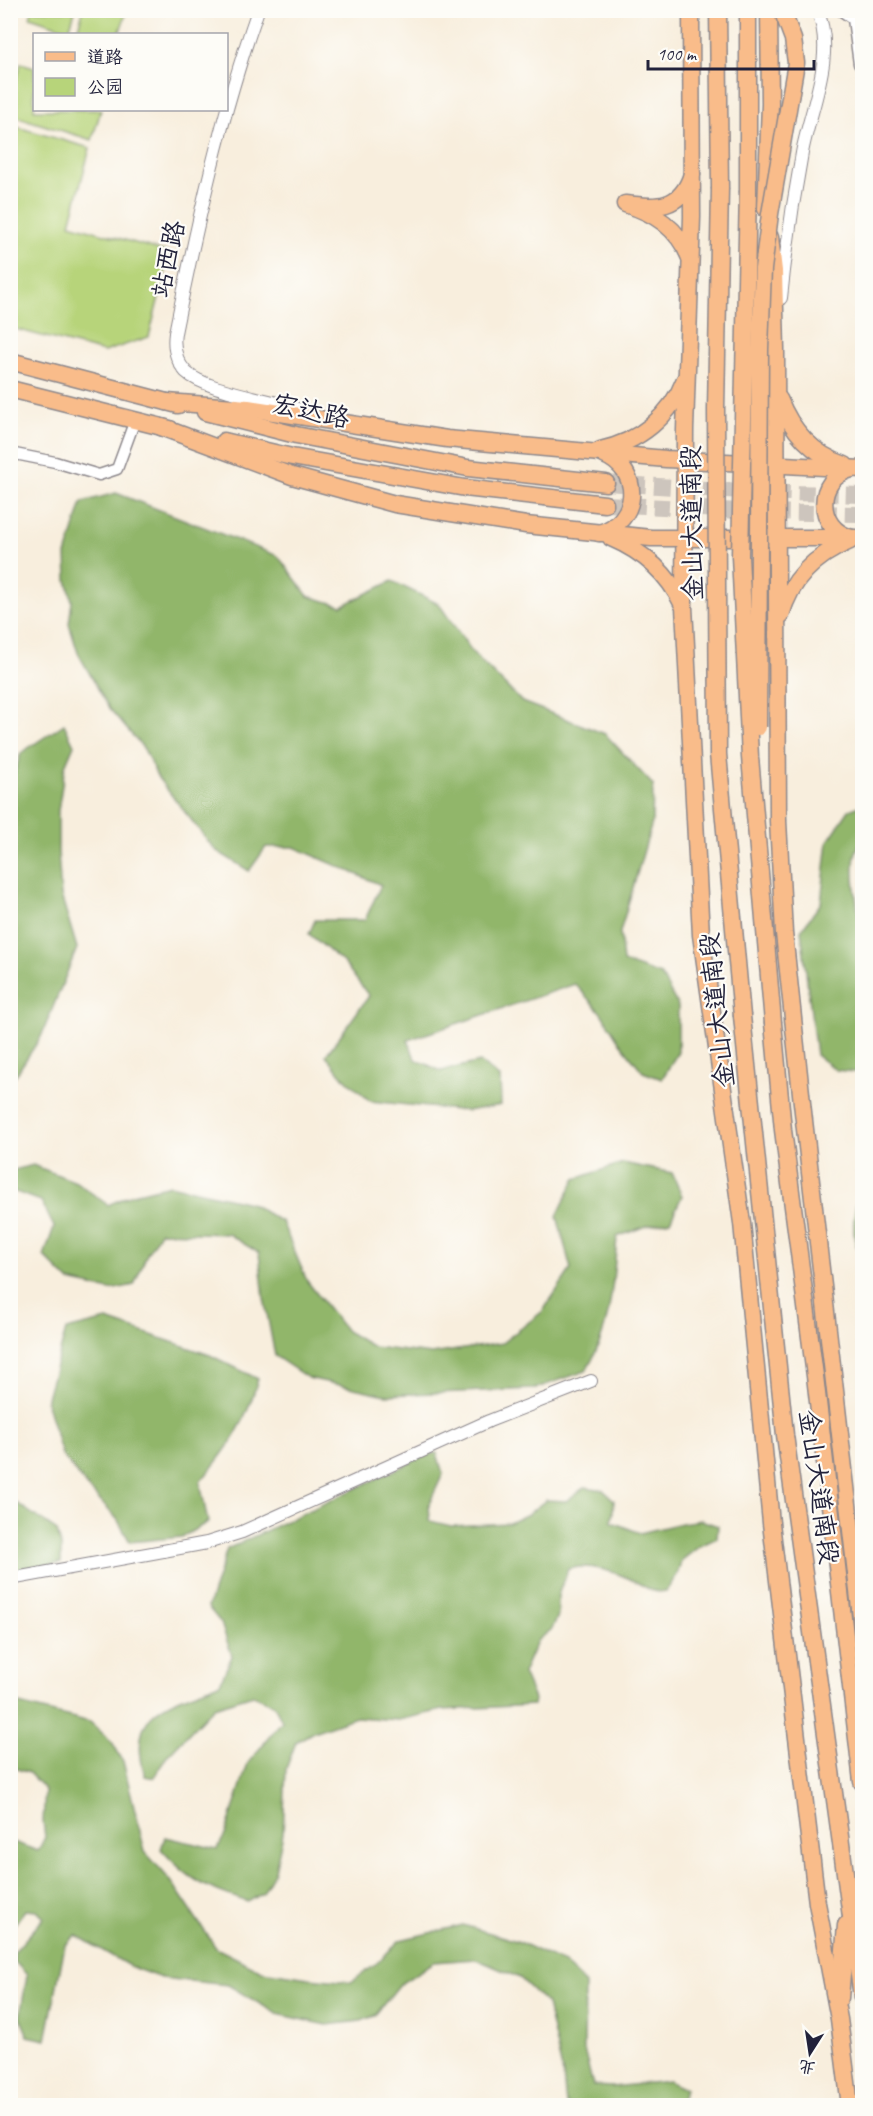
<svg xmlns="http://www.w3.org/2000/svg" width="873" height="2116" font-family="Caveat,'LXGW WenKai TC',sans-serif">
  <rect width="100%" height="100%" fill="#fdfcf7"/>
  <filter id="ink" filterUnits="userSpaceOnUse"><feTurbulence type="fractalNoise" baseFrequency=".0167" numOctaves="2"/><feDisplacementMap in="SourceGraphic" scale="12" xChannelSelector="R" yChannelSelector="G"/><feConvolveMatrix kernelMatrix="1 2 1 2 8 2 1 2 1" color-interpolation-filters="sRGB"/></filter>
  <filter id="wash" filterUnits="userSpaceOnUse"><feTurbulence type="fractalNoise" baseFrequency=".008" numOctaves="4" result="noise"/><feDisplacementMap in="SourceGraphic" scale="24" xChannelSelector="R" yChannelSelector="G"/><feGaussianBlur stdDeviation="1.35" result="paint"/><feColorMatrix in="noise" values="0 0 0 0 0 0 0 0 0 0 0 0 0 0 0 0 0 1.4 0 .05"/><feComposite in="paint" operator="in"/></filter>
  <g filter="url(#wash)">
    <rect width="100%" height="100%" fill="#f8eedd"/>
    <!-- green -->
    <g fill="#b7d47a" stroke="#6c7b5a" stroke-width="1.5">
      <path d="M32,11V10L75,11L69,30L30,17Z"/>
      <path d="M83,11V10L127,11L119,34H87L77,31Z"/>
      <path d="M21,63L34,67V110H101L92,140L11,115V96Z"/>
      <path d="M10,125L90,148L70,224L170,253L149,337L104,352L11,328Z"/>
    </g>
    <!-- forest -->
    <g fill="#91b66a" stroke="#5a6c52" stroke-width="1.5">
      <path d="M116,493L278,556L308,596L342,606L392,581L439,604L473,653L522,702L605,734L653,785L652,823L620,932L623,962L661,975L678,1006V1052L662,1079L643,1072L620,1043L601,1013L575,984L408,1040L415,1059L441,1071L480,1062L500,1078L501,1105L467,1111L370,1101L340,1074L326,1055L369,996L344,963L309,934L315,920H365L381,885L294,847H266L249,871L215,850L158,778L144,749L109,708L78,653L69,624L72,601L67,580L66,555L82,502Z"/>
      <path d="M64,724L74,745L65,766L58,811V851L61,895L77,948L41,1037L11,1082V784L21,753Z"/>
      <path d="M862,805V842C847,855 857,900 859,918L862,919V1073L836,1070L816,1055L801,930L821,903L828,841L849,810Z"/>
      <path d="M623,1163L672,1173L682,1196L670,1221L646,1226L617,1237C613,1284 611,1330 586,1371L534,1389L386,1395L308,1378L275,1356L264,1298L259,1253L228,1234L160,1232L147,1254L134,1285L110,1290L69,1281L44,1256L54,1227L41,1201L10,1190L11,1168L14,1170L33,1165L76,1182L108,1205L133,1194L170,1185L250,1203L282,1222L307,1281L346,1331L373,1347L432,1354L502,1343L543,1311L571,1269L557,1216L575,1179Z"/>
      <path d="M862,1184V1250L857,1247C850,1225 855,1206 862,1184Z"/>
      <path d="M107,1320L210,1355L258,1379C246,1424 229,1448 200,1482L208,1522L182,1537L130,1542L117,1519L89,1489L62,1455L46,1401L66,1330Z"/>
      <path d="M437,1453L443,1474L429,1504L430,1521L451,1526L509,1523L528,1514L546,1500L566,1501L585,1487L603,1490L614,1500L612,1522L640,1533L682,1523L701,1520L718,1526L717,1538L700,1546L681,1561L677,1575L666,1591C652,1594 648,1588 636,1582C617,1572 588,1563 568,1569L558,1595V1616L552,1629L537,1641L523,1673L534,1699L533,1705L443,1710L398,1720L356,1717L313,1732L296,1742L286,1769L283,1833L275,1871L263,1893L248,1902C207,1888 191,1883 161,1849L165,1837L217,1849L225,1835L248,1763L282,1721L274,1705L253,1695L214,1707L167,1756L154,1778L145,1776C125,1709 169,1703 220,1683L232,1656L221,1623L208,1607L227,1549L429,1454Z"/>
      <path d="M11,1499L57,1531L61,1546V1563L11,1572Z"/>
      <path d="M11,1702L90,1722L112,1742L123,1761L145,1852L171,1881L216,1948L262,1971L309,1978L351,1982L375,1965L400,1940L463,1925L517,1941L564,1963L585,1984L584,2050L593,2086L612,2087L668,2081L685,2089L679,2105H566L563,2075L547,2004L520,1978L476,1959L434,1962L400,1984L374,2016L361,2021L327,2025L277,2014L228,1985L161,1978L131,1967L76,1935L65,1945L46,2040L28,2036L20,2017L27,1975L14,1961V1952L44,1918L37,1911L25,1910L11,1929V1841L38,1851L45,1837L43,1821L45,1790L29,1773L11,1767Z"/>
    </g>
  </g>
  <g filter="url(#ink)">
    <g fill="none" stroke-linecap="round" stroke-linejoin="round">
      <!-- primary-tunnel -->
      <g stroke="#cdc5bd" stroke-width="16" stroke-dasharray="16 8" stroke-linecap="butt">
        <path d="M606,483L758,492L862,495"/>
        <path d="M605,504L758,512L862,514"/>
      </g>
      <defs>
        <g id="minor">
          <path d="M840,10L853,19L859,64H862"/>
          <path d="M10,453L55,462L99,475L117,469L135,420"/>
        </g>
        <g id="tertiary">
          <path d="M258,10C221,115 197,224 175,333C173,347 176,361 186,372C207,392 276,399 306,412"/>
          <path d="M781,298C786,249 793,201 802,153C810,109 837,54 817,10"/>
          <path d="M10,1579L207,1543L242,1532L489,1421L591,1381"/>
        </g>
        <g id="primary">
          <path d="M691,10L692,217L685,430L684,607L701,935L742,1223L771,1523L817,1903L839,2019L850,2106"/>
          <path d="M718,10L720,188"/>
          <path d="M748,191V10"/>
          <path d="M766,209L770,104L769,10"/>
          <path d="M770,237L774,271L776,349L778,821L784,933L802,1103L862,1626"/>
          <path d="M690,258C678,228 655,213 625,204C656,208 681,210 692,174"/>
          <path d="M10,361L178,405"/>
          <path d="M10,389L170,429"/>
          <path d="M779,399C791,430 813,455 845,465"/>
          <path d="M167,402L248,408L447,439L666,459L862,469"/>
          <path d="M205,412L296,435L468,468L606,483"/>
          <path d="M161,427L292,476L395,504L526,525L651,538H862"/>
          <path d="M224,441L292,457L465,488L605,504"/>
          <path d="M600,450C639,442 671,416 685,379"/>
          <path d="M599,533C639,522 643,471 604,455"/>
          <path d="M611,538C644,552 668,573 683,605"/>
          <path d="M852,538C815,529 815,478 852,469"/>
          <path d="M781,615C791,579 816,555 850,541"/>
          <path d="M742,1016L785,1435L862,1997"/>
          <path d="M773,1023L783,1130L815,1376L862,1782"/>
          <path d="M840,1998L846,1925"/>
        </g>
      </defs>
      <!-- minor casing -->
      <use href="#minor" stroke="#8d888c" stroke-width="13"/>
      <!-- tertiary casing -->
      <use href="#tertiary" stroke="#8d888c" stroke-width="14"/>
      <!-- primary casing -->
      <use href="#primary" stroke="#8d888c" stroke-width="19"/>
      <!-- minor -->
      <use href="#minor" stroke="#fff" stroke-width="10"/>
      <!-- tertiary -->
      <use href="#tertiary" stroke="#fff" stroke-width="12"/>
      <!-- primary -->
      <use href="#primary" stroke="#f9bc8a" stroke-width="16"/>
      <defs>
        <g id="primary-bridge">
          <path d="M720,188L716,410L718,754L742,1016"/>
          <path d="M748,191L740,556L750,757L773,1023"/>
          <path d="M758,727L760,349L763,269L770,214L796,63L793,39L782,10"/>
        </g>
      </defs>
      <!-- primary-bridge casing -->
      <use href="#primary-bridge" stroke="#8d888c" stroke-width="19" stroke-linecap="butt"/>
      <!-- primary-bridge -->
      <use href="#primary-bridge" stroke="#f9bc8a" stroke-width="16"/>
    </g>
  </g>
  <g text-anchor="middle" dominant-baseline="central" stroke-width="4.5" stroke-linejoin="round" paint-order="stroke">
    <!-- street labels -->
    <g font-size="26" fill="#22223b" stroke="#fdfcf7">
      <text transform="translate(168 259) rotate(-78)">站西路</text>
      <text transform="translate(311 411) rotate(12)">宏达路</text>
      <text transform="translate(692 523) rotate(-91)">金山大道南段</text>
      <text transform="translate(717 1010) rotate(-96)">金山大道南段</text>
      <text transform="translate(819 1487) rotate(82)">金山大道南段</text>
    </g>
  </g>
  <!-- margin -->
  <rect width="873" height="2116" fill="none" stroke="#fdfcf7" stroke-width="36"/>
  <!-- legend -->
  <rect x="33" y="33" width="195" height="78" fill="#fdfcf7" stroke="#a5a5ac" stroke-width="1.5"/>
  <rect x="45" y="52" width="30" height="9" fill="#f9bc8a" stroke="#a5a5ac" stroke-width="1.5"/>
  <text x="87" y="63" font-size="18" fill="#22223b">道路</text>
  <rect x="45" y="78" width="30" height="18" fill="#b7d47a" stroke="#a5a5ac" stroke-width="1.5"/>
  <text x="87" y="93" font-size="18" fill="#22223b">公园</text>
  <!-- north arrow -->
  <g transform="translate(810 2053) rotate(192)" stroke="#fdfcf7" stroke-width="4.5" paint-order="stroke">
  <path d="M0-4.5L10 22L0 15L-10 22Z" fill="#22223b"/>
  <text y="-9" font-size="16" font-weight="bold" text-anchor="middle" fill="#22223b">北</text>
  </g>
  <!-- scale -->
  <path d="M648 60v9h166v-9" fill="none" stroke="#22223b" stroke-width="3"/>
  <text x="657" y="60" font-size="18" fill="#22223b" stroke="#fdfcf7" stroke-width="4.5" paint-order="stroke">100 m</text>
</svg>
